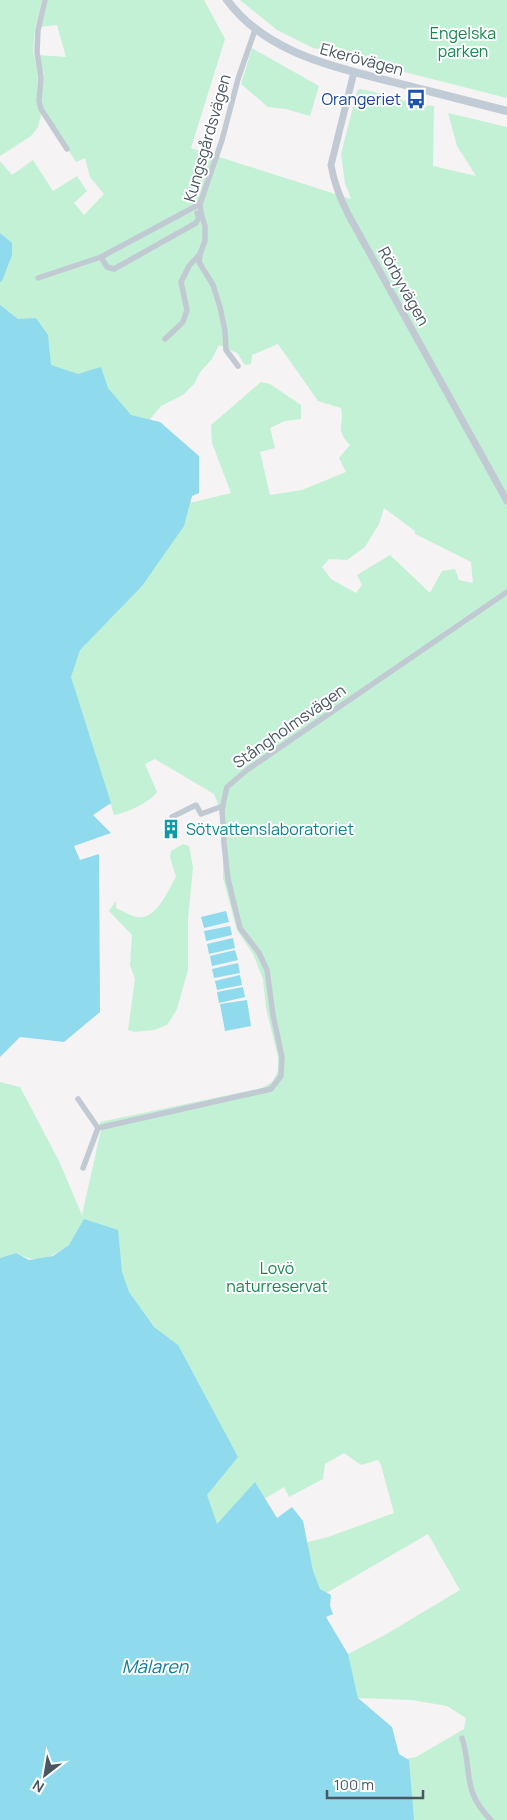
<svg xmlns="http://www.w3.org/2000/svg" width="507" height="1820" font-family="Manrope,sans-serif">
  <rect width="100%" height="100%" fill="#f5f3f3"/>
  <!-- green -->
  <g fill="#c3f1d5" fill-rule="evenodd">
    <path d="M0,0H42L35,29L33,52L38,70L37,102L41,115L38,127L31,136L0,156Z"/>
    <path d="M47,0H204L225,39L191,148L351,199L345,183L341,154L357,91L360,89C385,93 408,105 434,106L433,166L476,176L457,146L448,113L507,127V1820H98L0,1488L69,1245C50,1258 38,1265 16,1253L0,1258V1082L20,1087L59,1161L82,1215L101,1130L100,1122L262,1088L272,1082L278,1071V1057L266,1008L263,979L253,954L237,930L223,878V832L218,804L214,794L155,759L145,764L157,792C150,802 127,813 114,815L89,734L0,1033V236L4,237L0,233V161L12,175L33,160L53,191L77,176L87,191L74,203L84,215L104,194L90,177L85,158L76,162L44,111L41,98L44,74L38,55L66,57L57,25L40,27ZM278,344L318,401L341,408C345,426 334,428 350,445L339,458L346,472L302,490L270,495L260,452L275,448L270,428L285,421L301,419V405L270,384L261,382L211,425L212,443L231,493L190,503L188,512L138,434L161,406L183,395L194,384L201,371L212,359L219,345L237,353L245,365L251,364L252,355ZM384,508L415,531V534L471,562L473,583L459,580L455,569L442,571L430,593L390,555L357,575L362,585L356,593L331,579L322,567L329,559L347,560L365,547L379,524ZM344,1453L361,1465L378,1460L381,1465L394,1513L328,1537L284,1548L261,1501L284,1487L289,1497L323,1479L325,1464ZM428,1534L460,1590L383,1636L348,1654L304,1606ZM353,1676L358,1698L412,1700L447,1706L466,1718L464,1729L416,1757L376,1764L322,1685Z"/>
    <path d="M240,0H507V98L369,63L333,51L313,48L277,30Z"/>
    <path d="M252,48L319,86L310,116L286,109L268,107L241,84Z"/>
    <path d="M183,844L189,846L193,867L188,919V970L177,1009L167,1025L154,1030L134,1032L128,1030L135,979L130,965L132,935L109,911L116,901V908C123,911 135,919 143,917C159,914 168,890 176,877L170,857L171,851Z"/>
  </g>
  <!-- water -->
  <g fill="#90daee">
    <path d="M0,233L12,243V255L2,281L0,282Z"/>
    <path d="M0,305L18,319L36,318L48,335L51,365L78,374L101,367L108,388L131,415L160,422L199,456V493L192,496L184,526L142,586L80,650L71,677L111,803L93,815L111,833L74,846L80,860L99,854L100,1012L64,1042L20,1037L0,1057Z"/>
    <path d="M226,911L229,922L204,928L201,917Z"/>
    <path d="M230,926L232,935L206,941L204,931Z"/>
    <path d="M233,938L235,948L209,954L207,944Z"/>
    <path d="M235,950L238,960L212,966L210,956Z"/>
    <path d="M238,963L240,973L214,978L212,969Z"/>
    <path d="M240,975L242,985L217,990L215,981Z"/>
    <path d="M243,987L245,997L219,1003L217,992Z"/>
    <path d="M247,1000L251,1026L225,1031L220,1004Z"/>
    <path d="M84,1219L118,1230L122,1272L129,1292L154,1327L178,1345L238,1457L207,1495L217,1524L255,1482L277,1518L292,1507L303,1521L313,1571L320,1589L331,1595L330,1606L333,1614L326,1617L348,1654L358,1698L392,1727L399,1754L409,1760L414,1820H0V1258L16,1253L29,1260L53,1256L69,1245Z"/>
  </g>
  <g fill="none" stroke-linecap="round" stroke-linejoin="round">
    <!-- minor -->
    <g stroke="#c1cad2" stroke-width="5.5">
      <path d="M45,0L38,30L37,52L41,77L39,101L41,109L67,149"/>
      <path d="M101,257L107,267L114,269L196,223L199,217L197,213"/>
      <path d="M38,278L101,257L200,204"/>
      <path d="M165,339L183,322L187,310L181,282L189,266L200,254"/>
      <path d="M238,366L226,350L225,331L220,307L213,285L199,262L200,254L205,241V226L201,213L200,204L222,140L238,79L255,30"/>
      <path d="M173,819L172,817L196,805L201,814L223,806"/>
      <path d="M78,1099L98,1128L271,1089L281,1076L282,1057L273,1015L267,970L259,953L240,928L228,879L224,843L222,809L227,787L247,770L507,592"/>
      <path d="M83,1168L98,1128"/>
      <path d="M462,1738C473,1772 461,1790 491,1820"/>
    </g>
    <!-- tertiary -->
    <path stroke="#c1cad2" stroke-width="7" d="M354,72L331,165C334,183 340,198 348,214L507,501"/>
    <!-- secondary -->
    <path stroke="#c1cbd6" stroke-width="8" d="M227,0C266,53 332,66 393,82C431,92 469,101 507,111"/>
  </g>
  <!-- icons -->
  <defs>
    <symbol id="bus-bare" viewBox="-9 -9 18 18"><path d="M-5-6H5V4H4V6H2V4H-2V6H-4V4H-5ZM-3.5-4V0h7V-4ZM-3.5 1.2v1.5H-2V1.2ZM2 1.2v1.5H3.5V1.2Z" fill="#1a4fb4" stroke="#fff" stroke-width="2.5" paint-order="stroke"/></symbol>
    <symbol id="building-bare" viewBox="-9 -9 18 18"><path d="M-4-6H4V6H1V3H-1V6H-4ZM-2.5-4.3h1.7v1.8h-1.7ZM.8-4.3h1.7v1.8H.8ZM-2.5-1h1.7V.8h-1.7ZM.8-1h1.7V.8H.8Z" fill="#0f9aa8" stroke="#fff" stroke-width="2.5" paint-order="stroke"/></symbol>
  </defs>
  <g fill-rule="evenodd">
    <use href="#bus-bare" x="402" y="85" width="28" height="28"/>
    <use href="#building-bare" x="157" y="815" width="28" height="28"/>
  </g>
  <g text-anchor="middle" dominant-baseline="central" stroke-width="4" stroke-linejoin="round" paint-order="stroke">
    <!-- park labels -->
    <g font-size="16" fill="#17864f" stroke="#fff">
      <text x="463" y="33">Engelska<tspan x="463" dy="18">parken</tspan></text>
      <text x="277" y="1268">Lovö<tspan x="277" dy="18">naturreservat</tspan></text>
    </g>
    <!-- street labels -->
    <g font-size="16" fill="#4a5661" stroke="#fff">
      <text transform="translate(362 59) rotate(15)">Ekerövägen</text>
      <text transform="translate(207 138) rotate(-74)">Kungsgårdsvägen</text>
      <text transform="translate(404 286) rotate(61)">Rörbyvägen</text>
      <text transform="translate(289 726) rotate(-35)">Stångholmsvägen</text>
    </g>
    <!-- transit labels -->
    <g font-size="16" fill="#164399" stroke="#fff" text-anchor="end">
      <text x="401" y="99">Orangeriet</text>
    </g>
    <!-- culture labels -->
    <g font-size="16" fill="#0d838f" stroke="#fff" text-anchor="start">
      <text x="186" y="829">Sötvattenslaboratoriet</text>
    </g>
    <!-- water labels -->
    <g font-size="18" font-style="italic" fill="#0c7c9b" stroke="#fff">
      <text x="155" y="1666">Mälaren</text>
    </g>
  </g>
  <!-- north arrow -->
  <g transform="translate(45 1775) rotate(211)" stroke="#ffffff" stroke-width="4" paint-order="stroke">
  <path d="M0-4L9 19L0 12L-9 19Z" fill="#4a5661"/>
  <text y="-8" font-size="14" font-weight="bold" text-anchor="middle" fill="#4a5661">N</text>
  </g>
  <!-- scale -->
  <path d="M327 1790v8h96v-8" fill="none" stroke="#4a5661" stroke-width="2.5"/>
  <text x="334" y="1790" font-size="15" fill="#4a5661" stroke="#ffffff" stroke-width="4" paint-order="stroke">100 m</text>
</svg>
